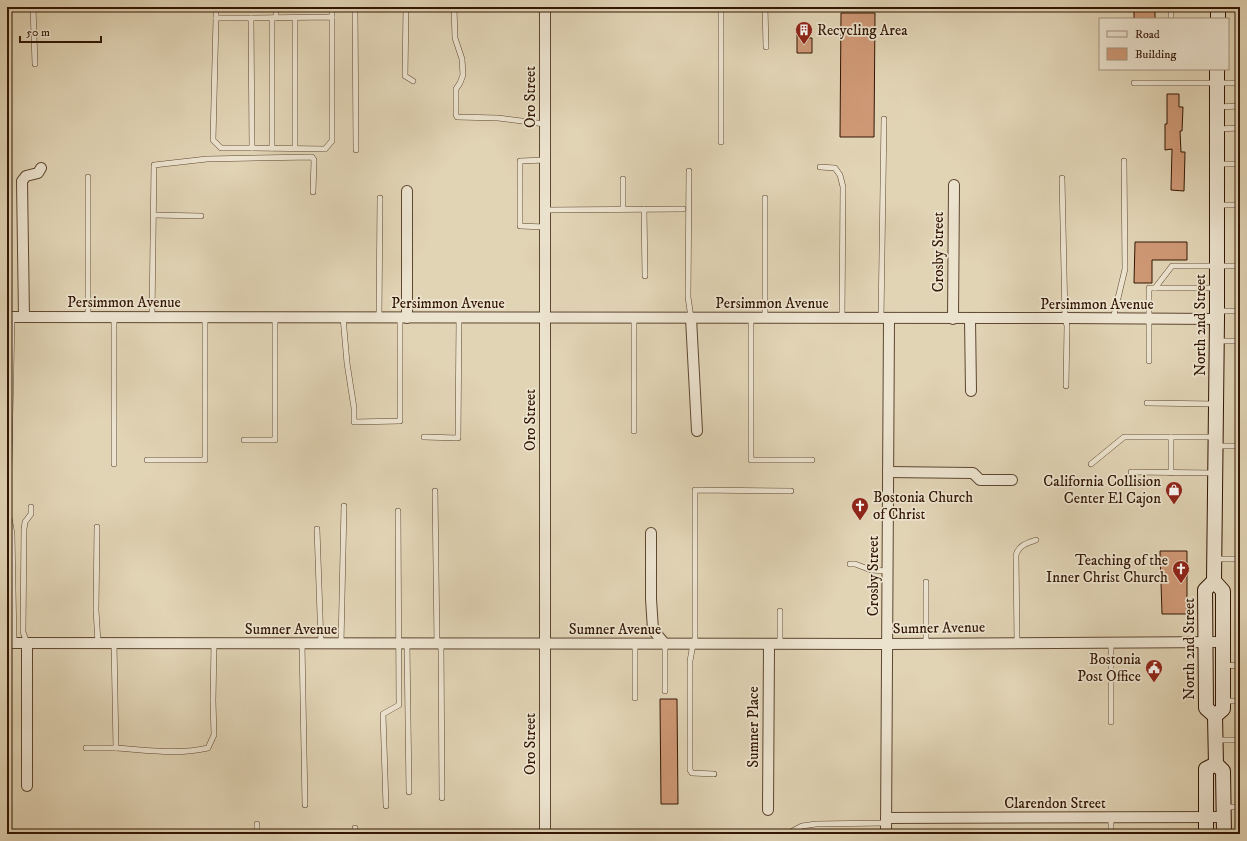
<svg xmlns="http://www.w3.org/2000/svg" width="1247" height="841" font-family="'IM FELL DW Pica',serif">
  <rect width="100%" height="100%" fill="#e1d4b5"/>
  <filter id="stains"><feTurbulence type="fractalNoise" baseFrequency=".005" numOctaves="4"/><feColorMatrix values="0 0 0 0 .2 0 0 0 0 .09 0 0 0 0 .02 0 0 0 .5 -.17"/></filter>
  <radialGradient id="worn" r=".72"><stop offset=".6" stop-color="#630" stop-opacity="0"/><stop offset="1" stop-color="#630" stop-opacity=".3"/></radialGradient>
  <!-- building -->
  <g fill="#cf9976" stroke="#321603">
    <path d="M1155,8V19H1134V9Z"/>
    <path d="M841,13H875L874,137H840Z"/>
    <path d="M797,28H807V38H812V53H797Z"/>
    <path d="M1167,94H1179V107H1183L1182,131H1180L1181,152H1185L1184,191L1171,190L1172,149L1165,150V124H1167Z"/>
    <path d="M1135,242H1187V260H1152V283H1134Z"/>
    <path d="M1160,551H1187V614H1162Z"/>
    <path d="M660,699H677L678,804H661Z"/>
  </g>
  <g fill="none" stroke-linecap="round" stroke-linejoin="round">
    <defs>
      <g id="lane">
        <path d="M33,7L35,64"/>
        <path d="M216,7V18H251"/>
        <path d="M355,7L356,150"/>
        <path d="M406,7L405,76L413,81"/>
        <path d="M454,7L455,38L462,59L463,75L460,83L456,89V115L457,117L498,118L545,124"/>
        <path d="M719,7L721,12V142"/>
        <path d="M765,7L766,47"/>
        <path d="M1171,7V19"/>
        <path d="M332,17V141L325,149L252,148L251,18Z"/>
        <path d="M332,17V7"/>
        <path d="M216,18L213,140L221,148H252"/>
        <path d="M272,18V148"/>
        <path d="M276,18V7"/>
        <path d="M1134,83H1240"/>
        <path d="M1217,107L1240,106"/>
        <path d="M1218,129L1240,128"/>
        <path d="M295,148V18"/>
        <path d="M545,160L520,161V226L545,227"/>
        <path d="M1218,164H1240"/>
        <path d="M820,167L835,168L840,175L843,187L842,319"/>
        <path d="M689,171L688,297L691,318"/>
        <path d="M88,177V317"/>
        <path d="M1062,178L1065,318L1067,326L1066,386"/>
        <path d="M623,179V209"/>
        <path d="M765,198V318"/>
        <path d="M1217,205H1240"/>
        <path d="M644,209L645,276"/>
        <path d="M545,210L683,209"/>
        <path d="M154,215L201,216"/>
        <path d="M1155,288L1172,266H1240"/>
        <path d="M1218,311H1240"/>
        <path d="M114,317V464"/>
        <path d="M152,317L154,165L207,159L312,157L314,160L313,192"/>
        <path d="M343,317L347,363L354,408V422L400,421V318"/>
        <path d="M379,318L380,198"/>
        <path d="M634,318V431"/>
        <path d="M751,318V460H812"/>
        <path d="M881,319L884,119"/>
        <path d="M1113,319L1125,269L1124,161"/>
        <path d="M1218,341H1240"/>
        <path d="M1149,361V288H1216"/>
        <path d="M1147,403L1215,404"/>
        <path d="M424,437L458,438L459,318"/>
        <path d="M1171,437H1214"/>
        <path d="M244,440H275V317"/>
        <path d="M1217,446H1240"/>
        <path d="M147,460H205V317"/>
        <path d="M1091,464L1124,437H1171V473"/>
        <path d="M9,468L12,317"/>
        <path d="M1131,472L1215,473"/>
        <path d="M435,491L437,644"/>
        <path d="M7,506L12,534L14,643"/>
        <path d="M97,527L96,610L98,643"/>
        <path d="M317,529L321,644"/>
        <path d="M1216,559H1239L1240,561"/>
        <path d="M850,564H855L871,570L888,571"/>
        <path d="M780,611V644"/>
        <path d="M1017,642L1016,555C1019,545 1027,543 1036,540"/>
        <path d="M27,643L23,632L24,529L25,522L31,514V507"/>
        <path d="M114,643L116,748C147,750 178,755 208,748L214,735L213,701L214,643"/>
        <path d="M926,643V582"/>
        <path d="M1111,643V722"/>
        <path d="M302,644L305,805"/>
        <path d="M341,644L344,506"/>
        <path d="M407,644L409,792"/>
        <path d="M441,644L442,798"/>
        <path d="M635,644V698"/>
        <path d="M665,644V691"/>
        <path d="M693,644L690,661V770L692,773L714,774"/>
        <path d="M695,644V490L791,491"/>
        <path d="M1224,665L1240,666"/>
        <path d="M1224,701H1240"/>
        <path d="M1217,740H1240"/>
        <path d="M86,748H116"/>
        <path d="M386,806L383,714L399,705L398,511"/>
        <path d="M1224,807H1240"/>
        <path d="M1111,818V834"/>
        <path d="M257,824V834"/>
        <path d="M355,828V834"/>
        <path d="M194,834V833H228V834"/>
        <path d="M787,834L802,826L816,824L886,823"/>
      </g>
      <g id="street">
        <path d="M545,7V834"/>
        <path d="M407,191V318"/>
        <path d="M7,317L1065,318L1217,319"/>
        <path d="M24,317L22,181L26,176L38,173L41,168"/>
        <path d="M691,318L697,431"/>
        <path d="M953,319L954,185"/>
        <path d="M970,319L971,391"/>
        <path d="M888,472L973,473L980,480H1012"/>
        <path d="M651,533V599L653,630L665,644"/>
        <path d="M7,643L887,644L1223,642"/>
        <path d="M27,643V786"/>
        <path d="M768,810L769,644"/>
        <path d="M886,818L1223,817"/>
        <path d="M886,834L889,319"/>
      </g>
      <g id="secondary">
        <path d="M1218,19V7"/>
        <path d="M1214,581L1205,590L1206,708L1215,716L1216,764L1223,771L1224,834"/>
        <path d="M1215,716L1223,709V591L1214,581L1217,319V69"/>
        <path d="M1206,834V769L1216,764"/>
      </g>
    </defs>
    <!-- lane casing -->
    <use href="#lane" stroke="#5e4630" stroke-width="6"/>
    <!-- street casing -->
    <use href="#street" stroke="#5e4630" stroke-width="12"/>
    <!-- secondary casing -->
    <use href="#secondary" stroke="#321603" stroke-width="16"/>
    <!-- lane -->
    <use href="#lane" stroke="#ece3cf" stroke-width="5"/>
    <!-- street -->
    <use href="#street" stroke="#ece3cf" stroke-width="10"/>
    <!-- secondary -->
    <use href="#secondary" stroke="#ece3cf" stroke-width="14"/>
  </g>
  <!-- icons -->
  <defs>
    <symbol id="building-pin" viewBox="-11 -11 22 30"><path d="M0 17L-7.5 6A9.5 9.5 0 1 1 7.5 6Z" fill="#8f2418" stroke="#ece3cf"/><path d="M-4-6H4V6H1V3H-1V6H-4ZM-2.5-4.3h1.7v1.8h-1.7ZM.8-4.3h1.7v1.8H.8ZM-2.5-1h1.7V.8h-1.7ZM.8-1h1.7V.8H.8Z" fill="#fff"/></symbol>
    <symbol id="shop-pin" viewBox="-11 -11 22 30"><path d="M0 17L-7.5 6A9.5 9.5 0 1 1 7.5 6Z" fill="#8f2418" stroke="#ece3cf"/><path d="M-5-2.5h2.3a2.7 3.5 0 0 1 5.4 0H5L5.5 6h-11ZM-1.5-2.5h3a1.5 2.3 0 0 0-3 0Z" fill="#fff"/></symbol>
    <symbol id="church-pin" viewBox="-11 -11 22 30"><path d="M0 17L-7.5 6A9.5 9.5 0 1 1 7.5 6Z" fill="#8f2418" stroke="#ece3cf"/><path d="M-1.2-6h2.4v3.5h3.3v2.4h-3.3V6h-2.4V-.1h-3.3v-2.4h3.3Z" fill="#fff"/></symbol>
    <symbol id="civic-pin" viewBox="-11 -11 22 30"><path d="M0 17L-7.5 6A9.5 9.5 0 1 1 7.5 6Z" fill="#8f2418" stroke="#ece3cf"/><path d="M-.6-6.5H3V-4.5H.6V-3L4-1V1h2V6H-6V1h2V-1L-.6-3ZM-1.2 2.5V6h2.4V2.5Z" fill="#fff"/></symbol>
  </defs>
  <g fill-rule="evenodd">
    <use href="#building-pin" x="794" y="20" width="20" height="27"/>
    <use href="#shop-pin" x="1164" y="480" width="20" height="27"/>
    <use href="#church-pin" x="850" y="496" width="20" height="27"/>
    <use href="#church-pin" x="1171" y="559" width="20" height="27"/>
    <use href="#civic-pin" x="1144" y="658" width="20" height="27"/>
  </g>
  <g text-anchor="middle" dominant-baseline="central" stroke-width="3.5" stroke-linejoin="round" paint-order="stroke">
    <!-- poi labels -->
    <g font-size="15" fill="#321603" stroke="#ece3cf" text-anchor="end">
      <text x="817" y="30" text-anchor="start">Recycling Area</text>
      <text x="1161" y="481">California Collision<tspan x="1161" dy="17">Center El Cajon</tspan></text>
      <text x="873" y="497" text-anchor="start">Bostonia Church<tspan x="873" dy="17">of Christ</tspan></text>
      <text x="1168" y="560">Teaching of the<tspan x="1168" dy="17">Inner Christ Church</tspan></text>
      <text x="1141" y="659">Bostonia<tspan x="1141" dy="17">Post Office</tspan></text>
    </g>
    <!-- street labels -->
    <g font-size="15" fill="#321603" stroke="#ece3cf">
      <text transform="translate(530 97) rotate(-90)">Oro Street</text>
      <text transform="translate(938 252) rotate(-90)">Crosby Street</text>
      <text x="124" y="302">Persimmon Avenue</text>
      <text x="448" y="303">Persimmon Avenue</text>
      <text x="772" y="303">Persimmon Avenue</text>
      <text x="1097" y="304">Persimmon Avenue</text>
      <text transform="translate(1200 325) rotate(-90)">North 2nd Street</text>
      <text transform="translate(530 420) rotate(-90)">Oro Street</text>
      <text transform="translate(873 576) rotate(-90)">Crosby Street</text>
      <text transform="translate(939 628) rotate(-1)">Sumner Avenue</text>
      <text x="291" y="629">Sumner Avenue</text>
      <text x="615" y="629">Sumner Avenue</text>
      <text transform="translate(1189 649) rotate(-90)">North 2nd Street</text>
      <text transform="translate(753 727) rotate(-90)">Sumner Place</text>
      <text transform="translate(530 744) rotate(-90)">Oro Street</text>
      <text x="1055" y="803">Clarendon Street</text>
    </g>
  </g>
  <!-- margin -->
  <rect width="1247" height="841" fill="none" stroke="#e1d4b5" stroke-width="24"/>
  <rect x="8" y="8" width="1231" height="825" fill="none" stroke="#321603" stroke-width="2"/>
  <rect x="12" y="12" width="1223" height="817" fill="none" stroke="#321603"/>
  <!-- legend -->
  <rect x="1099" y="18" width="130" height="52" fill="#ece3cf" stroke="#a2917d"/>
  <rect x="1107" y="31" width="20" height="6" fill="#ece3cf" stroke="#a2917d"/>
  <text x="1135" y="38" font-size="12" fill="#321603">Road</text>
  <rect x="1107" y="48" width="20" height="12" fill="#cf9976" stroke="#a2917d"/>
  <text x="1135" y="58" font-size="12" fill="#321603">Building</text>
  <!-- scale -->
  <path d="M20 36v6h81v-6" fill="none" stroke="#321603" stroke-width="2"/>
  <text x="26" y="36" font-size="12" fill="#321603" stroke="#ece3cf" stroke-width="3" paint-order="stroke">50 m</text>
  <rect width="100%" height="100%" filter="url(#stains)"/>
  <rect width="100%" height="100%" fill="url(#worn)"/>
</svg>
